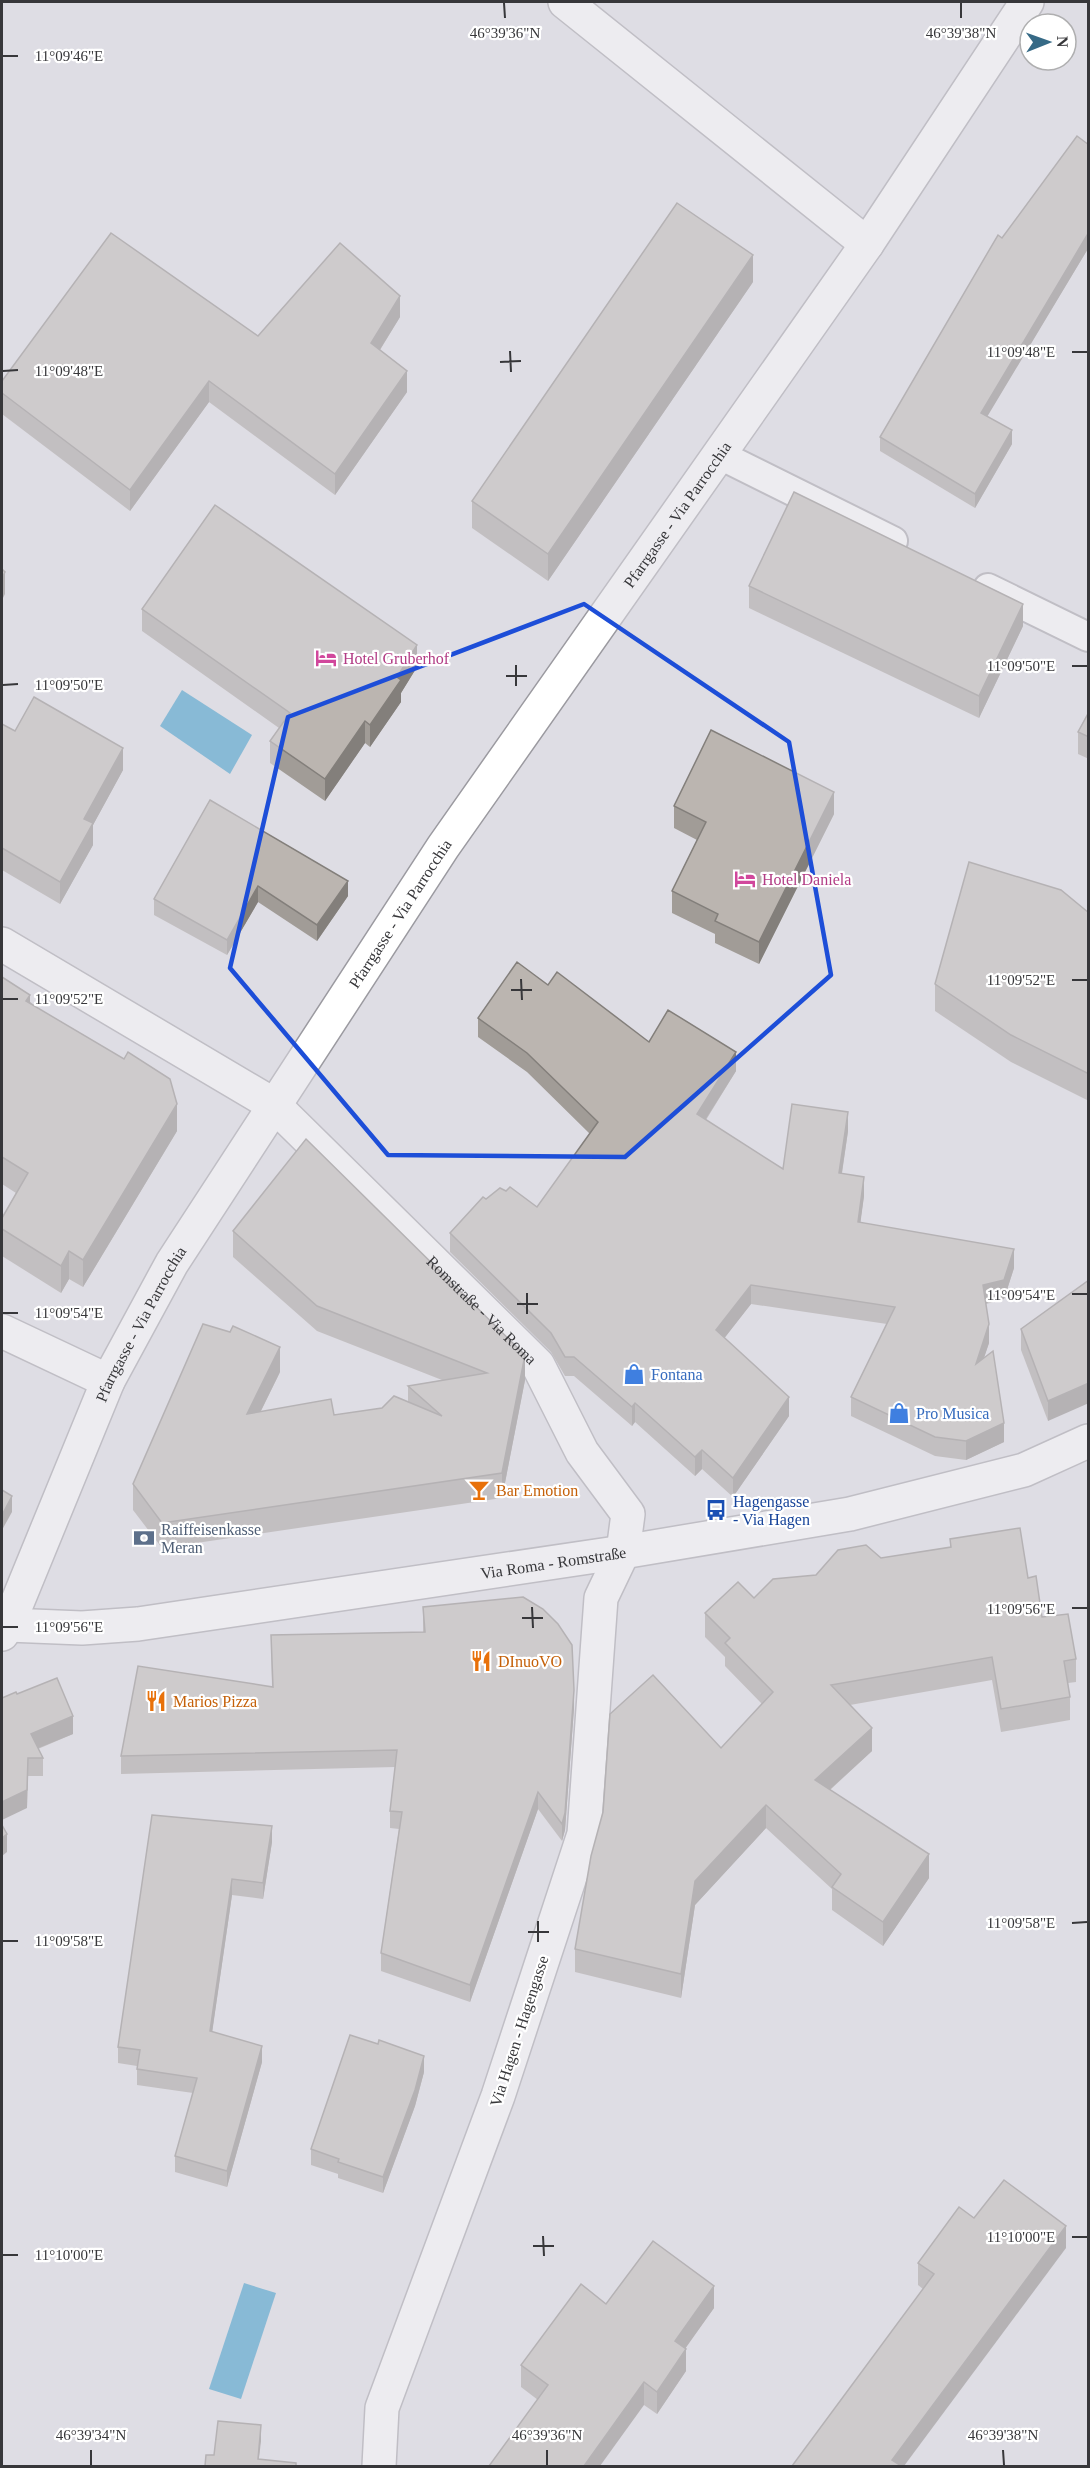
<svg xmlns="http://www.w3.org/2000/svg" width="1090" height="2468" font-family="'Times New Roman',serif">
  <rect width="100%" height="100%" fill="#dedde4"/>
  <!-- water -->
  <g fill="#2090c5">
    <path d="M182,690L252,735L230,774L160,726Z"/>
    <path d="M244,2283L276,2293L241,2399L209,2389Z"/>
  </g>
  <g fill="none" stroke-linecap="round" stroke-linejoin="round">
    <defs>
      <g id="service">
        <path d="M720,455L893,541"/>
        <path d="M988,588L1088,637"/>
      </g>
      <g id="minor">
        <path d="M565,2L867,244"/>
        <path id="s1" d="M2,944L274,1105L538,1365L582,1452L628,1514L623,1552L601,1598L584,1834L498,2096L382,2408L379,2466"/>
        <path d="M2,1331L108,1381"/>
      </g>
      <g id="tertiary">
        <path id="s2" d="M8,1625L82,1628L138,1624L623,1552L850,1514L1024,1470L1088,1441"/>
        <path id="s3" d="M2,1634L8,1625L108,1381L172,1263L443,847L867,244L1027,2"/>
      </g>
    </defs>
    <!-- service casing -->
    <use href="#service" stroke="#9b9aa0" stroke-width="32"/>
    <!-- minor casing -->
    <use href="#minor" stroke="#9b9aa0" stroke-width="36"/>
    <!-- tertiary casing -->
    <use href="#tertiary" stroke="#9b9aa0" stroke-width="36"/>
    <!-- service -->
    <use href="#service" stroke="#fff" stroke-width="28"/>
    <!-- minor -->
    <use href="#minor" stroke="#fff" stroke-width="33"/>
    <!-- tertiary -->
    <use href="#tertiary" stroke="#fff" stroke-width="33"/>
  </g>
  <!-- wall -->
  <g fill="#a19c97">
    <path d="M1089,145V247L987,416L1012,444L975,508L880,451V437L1002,238Z"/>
    <path d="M753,282L548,581L472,528V501Z"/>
    <path d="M400,317L380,350L407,392L335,495L209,402L130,511L2,414V381L258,336Z"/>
    <path d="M749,586L1023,626L979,718L749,608Z"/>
    <path d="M142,609L417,667L401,693V702L370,747L365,743L325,801L270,763V741L279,728L142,631Z"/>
    <path d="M1088,694L1089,759L1078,754V732L1088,712Z"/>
    <path d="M2,724L15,731L123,770L93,825V845L60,904L2,870Z"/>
    <path d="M210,800L348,896L317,941L258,902L227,955L154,915V899Z"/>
    <path d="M674,806L834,814L759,964L715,943V934L672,913V891L697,840L674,828Z"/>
    <path d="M1089,913V1101L1011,1062L935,1011V984Z"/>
    <path d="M2,977L177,1131L83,1287L69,1279L61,1293L2,1256V1218L16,1193L2,1184Z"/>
    <path d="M548,985L649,1042L736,1071L706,1120L783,1169L848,1131L842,1173L864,1196L860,1223L1014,1268L1004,1299L986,1304L989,1343L984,1357L1004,1442L966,1460L935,1456L851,1416V1397L887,1324L751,1304L724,1338L789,1416L733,1497L702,1469L695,1476L635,1422L632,1426L574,1376H565L551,1352L450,1252V1233L486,1199L537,1207L590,1134L527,1072L478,1037V1018Z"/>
    <path d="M233,1231L525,1380L502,1498L162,1548L133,1510V1484L280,1372L261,1411L334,1415L382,1408L408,1402V1386L442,1380L317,1331L233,1257Z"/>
    <path d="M1089,1280L1048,1421L1021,1350V1329Z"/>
    <path d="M950,1539L1028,1578L1042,1617L1076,1659V1682L1068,1683L1070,1697V1720L1001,1732L992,1680L850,1705L872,1751L830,1790L929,1878L883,1946L832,1910V1889L766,1828L695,1905L681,1998L575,1972V1949L721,1748L762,1704L725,1666V1657L705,1637V1613L754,1598L816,1575L881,1558L950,1547Z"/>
    <path d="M423,1607L574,1708L565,1830L562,1841L538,1809L470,2002L381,1971V1953L399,1829L390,1828V1811L395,1767L121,1774V1756L272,1687L271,1635L423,1632Z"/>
    <path d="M17,1694L73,1734L38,1749L43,1758V1776H28L27,1808Z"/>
    <path d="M152,1815L272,1842L263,1899L232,1895L212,2032L262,2062L227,2187L175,2172V2156L193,2093L137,2085V2066L118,2063V2047Z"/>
    <path d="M424,2072L415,2106L383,2193L338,2178V2174L311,2165V2149Z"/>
    <path d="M974,2218L1066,2248L923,2289L918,2285V2263Z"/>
    <path d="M606,2304L714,2308L685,2348L686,2371L657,2414L644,2405L538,2400L521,2387V2365Z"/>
  </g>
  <!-- shaded-wall -->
  <g fill="#837f7b">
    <path d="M1089,232V247L981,427V413Z"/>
    <path d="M753,255V282L548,581V554Z"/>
    <path d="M400,296V317L371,364V343Z"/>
    <path d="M407,371V392L335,495V474Z"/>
    <path d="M209,381V402L130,511V490Z"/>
    <path d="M1012,430V444L975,508V494Z"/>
    <path d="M5,572V594L2,600V578Z"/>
    <path d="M1023,604V626L979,718V696Z"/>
    <path d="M417,645V667L401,693V702L370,747V725L397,677Z"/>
    <path d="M365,721V743L325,801V779Z"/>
    <path d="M123,748V770L93,825V845L60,904V882L84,819Z"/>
    <path d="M834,792V814L759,964V942Z"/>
    <path d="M348,881V896L317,941V925Z"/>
    <path d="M258,886V902L227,955V940Z"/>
    <path d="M30,995V1022L26,1001Z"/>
    <path d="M736,1052V1071L697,1133V1114Z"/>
    <path d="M177,1104V1131L83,1287V1260Z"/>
    <path d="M848,1112V1131L839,1192V1173Z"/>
    <path d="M864,1177V1196L858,1241V1222Z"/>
    <path d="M1014,1249V1268L1004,1299L983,1304V1285Z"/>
    <path d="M69,1251V1279L61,1293V1266Z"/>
    <path d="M751,1285V1304L716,1349V1330Z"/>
    <path d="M989,1324V1343L976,1382V1364Z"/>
    <path d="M280,1347V1372L247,1439V1414Z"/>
    <path d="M525,1355V1380L502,1498V1473Z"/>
    <path d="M1089,1383V1403L1048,1421V1401Z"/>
    <path d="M789,1397V1416L733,1497V1478Z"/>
    <path d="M635,1403V1422L632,1426V1407Z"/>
    <path d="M1004,1423V1442L966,1460V1441Z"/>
    <path d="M702,1450V1469L695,1476V1457Z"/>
    <path d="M12,1496V1512L2,1530V1515Z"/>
    <path d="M574,1690V1708L565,1830L562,1841V1824Z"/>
    <path d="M73,1716V1734L31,1751V1734Z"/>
    <path d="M872,1728V1751L815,1803V1780Z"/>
    <path d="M28,1758L27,1808L2,1820V1802Z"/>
    <path d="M538,1792V1809L470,2002V1985Z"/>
    <path d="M766,1805V1828L695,1905L681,1998V1974L695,1881Z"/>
    <path d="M272,1826V1842L263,1899V1883Z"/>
    <path d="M7,1834V1852L2,1856V1838Z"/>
    <path d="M929,1854V1878L883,1946V1922Z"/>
    <path d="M232,1879V1895L210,2047V2031Z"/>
    <path d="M262,2046V2062L227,2187V2171Z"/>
    <path d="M424,2056V2072L415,2106L383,2193V2177Z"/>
    <path d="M1066,2226V2248L904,2466H892V2460Z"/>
    <path d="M714,2286V2308L675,2363V2341Z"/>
    <path d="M686,2349V2371L657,2414V2392Z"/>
    <path d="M644,2382V2405L600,2466H584Z"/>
    <path d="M261,2425V2441L258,2466V2459Z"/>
  </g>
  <!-- building -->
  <g fill="#bbb5b0" stroke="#837f7b" stroke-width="1.5">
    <path d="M1077,136L1089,145V232L981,413L1012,430L975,494L880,437L998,235L1002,238Z"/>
    <path d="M677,203L753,255L548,554L472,501Z"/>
    <path d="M111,233L258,336L340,243L400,296L371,343L407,371L335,474L209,381L130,490L2,393V381Z"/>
    <path d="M794,492L1023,604L979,696L749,586Z"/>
    <path d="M215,505L417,645L397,677L401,680L370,725L365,721L325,779L270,741L290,713L142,609Z"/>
    <path d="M2,569L5,572L2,578Z"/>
    <path d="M34,697L123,748L84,819L93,823L60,882L2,848V724L15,731Z"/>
    <path d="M1089,712V737L1078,732Z"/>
    <path d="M711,730L834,792L759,942L715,921L718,914L672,891L706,822L674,806Z"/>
    <path d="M210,800L348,881L317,925L258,886L227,940L154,899Z"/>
    <path d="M969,862L1061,890L1089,913V1074L1011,1035L935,984Z"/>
    <path d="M517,962L548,985L557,972L649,1042L668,1010L736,1052L697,1114L783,1169L792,1104L848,1112L839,1173L864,1177L858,1222L1014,1249L1004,1280L983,1285L989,1324L976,1364L993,1351L1004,1423L966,1441L935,1437L851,1397L895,1307L751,1285L716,1330L789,1397L733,1478L702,1450L695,1457L635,1403L632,1407L574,1357H565L551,1333L450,1233L483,1197L486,1199L500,1188L506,1191L510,1187L537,1207L598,1122L527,1053L478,1018Z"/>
    <path d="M2,977L30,995L26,1001L124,1059L128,1052L170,1079L177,1104L83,1260L69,1251L61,1266L2,1229V1218L28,1173L2,1157Z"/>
    <path d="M306,1139L525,1355L502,1473L162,1523L133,1484L203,1324L230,1332L233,1326L280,1347L247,1414L331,1399L334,1415L382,1408L394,1396L442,1416L408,1386L487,1373L317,1306L233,1231Z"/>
    <path d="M1089,1280V1383L1048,1401L1021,1329Z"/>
    <path d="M2,1490L12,1496L2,1515Z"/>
    <path d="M1020,1528L1028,1578L1036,1576L1042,1617L1068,1614L1076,1659L1064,1661L1070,1697L1001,1709L992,1657L831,1685L872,1728L815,1780L929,1854L883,1922L832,1887L841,1874L766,1805L695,1881L681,1974L575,1949L591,1856L603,1812L610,1714L653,1675L721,1748L773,1692L725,1643L730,1638L705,1613L738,1582L754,1598L773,1579L816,1575L838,1550L866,1545L881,1558L951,1547L950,1539Z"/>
    <path d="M523,1597L543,1609L558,1624L572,1645L574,1690L565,1813L562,1824L538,1792L470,1985L381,1953L402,1812L390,1811L397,1750L121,1756L138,1666L273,1687L271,1635L425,1632L423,1607Z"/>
    <path d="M57,1678L73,1716L31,1734L43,1758H28L27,1790L2,1802V1698L16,1692L17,1694Z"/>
    <path d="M152,1815L272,1826L263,1883L232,1879L210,2031L262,2046L227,2171L175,2156L197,2078L137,2069L140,2050L118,2047Z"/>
    <path d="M2,1825L7,1834L2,1838Z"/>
    <path d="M350,2035L378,2044L379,2040L424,2056L415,2090L383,2177L338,2162L339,2159L311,2149Z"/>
    <path d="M1004,2180L1066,2226L892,2460L901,2466H792L934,2274L918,2263L959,2207L974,2218Z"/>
    <path d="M653,2241L714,2286L675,2341L686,2349L657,2392L644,2382L584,2466H489L548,2385L521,2365L581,2284L606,2304Z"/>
    <path d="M218,2421L261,2425L258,2459L296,2463V2466H205L206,2455H214Z"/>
  </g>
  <!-- marked area -->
  <path d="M0 0H1090V2468H0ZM584,604L789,742L831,975L625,1157L388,1155L230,968L288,717Z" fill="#dedde4" fill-opacity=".55" fill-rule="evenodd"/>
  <path fill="none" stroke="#1d4ed8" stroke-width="4.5" stroke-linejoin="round" d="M584,604L789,742L831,975L625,1157L388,1155L230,968L288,717Z"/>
  <!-- ticks -->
  <path fill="none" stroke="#37373a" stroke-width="2" d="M504,3L505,18M961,3V18M3,56H18M510,351L511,372M1072,352H1087M500,362L521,361M3,371L18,370M516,665V686M1072,666H1087M506,676H527M3,685L18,684M521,979L522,1000M1072,980H1087M511,990H532M3,999H18M527,1293V1314M1072,1294H1087M517,1304H538M3,1313H18M532,1607L533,1628M1072,1608H1087M522,1618H543M3,1627H18M538,1921V1942M1072,1923L1087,1922M528,1932H549M3,1941H18M543,2236L544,2256M1072,2237H1087M533,2246H554M3,2255H18M91,2450V2465M547,2450V2465M1003,2450L1004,2465"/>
  <!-- icons -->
  <defs>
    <symbol id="hotel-bare" viewBox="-9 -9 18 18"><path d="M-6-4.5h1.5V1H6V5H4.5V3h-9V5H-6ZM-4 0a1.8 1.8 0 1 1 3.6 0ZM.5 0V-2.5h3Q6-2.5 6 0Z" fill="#d1479c" stroke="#fff" stroke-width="2.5" paint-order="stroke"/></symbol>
    <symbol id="shop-bare" viewBox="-9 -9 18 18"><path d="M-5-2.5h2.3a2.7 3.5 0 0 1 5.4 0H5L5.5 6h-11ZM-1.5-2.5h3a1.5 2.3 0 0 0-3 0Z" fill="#3f7fe0" stroke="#fff" stroke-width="2.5" paint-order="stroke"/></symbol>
    <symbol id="bar-bare" viewBox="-9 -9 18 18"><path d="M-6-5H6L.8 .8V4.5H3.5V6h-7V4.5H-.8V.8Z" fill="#e8710a" stroke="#fff" stroke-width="2.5" paint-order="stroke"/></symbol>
    <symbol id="bus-bare" viewBox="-9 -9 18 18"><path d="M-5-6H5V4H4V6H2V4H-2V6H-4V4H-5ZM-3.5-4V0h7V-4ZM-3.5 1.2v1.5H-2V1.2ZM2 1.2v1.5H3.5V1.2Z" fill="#1a4fb4" stroke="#fff" stroke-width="2.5" paint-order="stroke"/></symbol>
    <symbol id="bank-bare" viewBox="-9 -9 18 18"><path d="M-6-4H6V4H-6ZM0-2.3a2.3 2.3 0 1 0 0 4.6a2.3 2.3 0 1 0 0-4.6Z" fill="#5c6f8a" stroke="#fff" stroke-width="2.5" paint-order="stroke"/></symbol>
    <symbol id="restaurant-bare" viewBox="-9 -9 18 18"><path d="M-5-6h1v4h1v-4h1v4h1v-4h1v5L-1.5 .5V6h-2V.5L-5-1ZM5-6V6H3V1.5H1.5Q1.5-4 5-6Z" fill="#e8710a" stroke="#fff" stroke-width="2.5" paint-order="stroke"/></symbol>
  </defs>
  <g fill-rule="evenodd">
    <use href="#hotel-bare" x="311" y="643" width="30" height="30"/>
    <use href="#hotel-bare" x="730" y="864" width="30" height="30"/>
    <use href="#shop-bare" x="619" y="1359" width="30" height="30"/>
    <use href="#shop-bare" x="884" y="1398" width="30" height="30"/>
    <use href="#bar-bare" x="464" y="1475" width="30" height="30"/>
    <use href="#bus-bare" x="701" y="1495" width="30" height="30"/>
    <use href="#bank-bare" x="129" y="1523" width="30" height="30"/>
    <use href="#restaurant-bare" x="466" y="1646" width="30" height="30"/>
    <use href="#restaurant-bare" x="141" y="1686" width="30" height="30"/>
  </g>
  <g text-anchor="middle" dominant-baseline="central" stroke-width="4.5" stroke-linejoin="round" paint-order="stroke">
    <!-- street labels -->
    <g font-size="16" fill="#37373a" stroke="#fff">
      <text stroke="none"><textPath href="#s3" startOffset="1312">Pfarrgasse - Via Parrocchia</textPath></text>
      <text stroke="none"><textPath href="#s3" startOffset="826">Pfarrgasse - Via Parrocchia</textPath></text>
      <text stroke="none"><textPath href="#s1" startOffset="608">Romstraße - Via Roma</textPath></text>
      <text stroke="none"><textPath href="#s3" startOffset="340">Pfarrgasse - Via Parrocchia</textPath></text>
      <text stroke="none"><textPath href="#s2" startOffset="550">Via Roma - Romstraße</textPath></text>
      <text transform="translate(519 2031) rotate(-72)">Via Hagen - Hagengasse</text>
    </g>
    <!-- hotel labels -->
    <g font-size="16" fill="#b23c85" stroke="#fff" text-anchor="start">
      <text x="343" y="658">Hotel Gruberhof</text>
      <text x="762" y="879">Hotel Daniela</text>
    </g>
    <!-- shop labels -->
    <g font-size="16" fill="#366cbe" stroke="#fff" text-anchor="start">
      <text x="651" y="1374">Fontana</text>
      <text x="916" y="1413">Pro Musica</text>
    </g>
    <!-- food labels -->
    <g font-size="16" fill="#c56008" stroke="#fff" text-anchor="start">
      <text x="496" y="1490">Bar Emotion</text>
      <text x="498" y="1661">DInuoVO</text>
      <text x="173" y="1701">Marios Pizza</text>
    </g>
    <!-- transit labels -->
    <g font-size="16" fill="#164399" stroke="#fff" text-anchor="start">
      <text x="733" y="1501">Hagengasse<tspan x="733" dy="18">- Via Hagen</tspan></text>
    </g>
    <!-- service labels -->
    <g font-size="16" fill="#4e5e75" stroke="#fff" text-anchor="start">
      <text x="161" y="1529">Raiffeisenkasse<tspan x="161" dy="18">Meran</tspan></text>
    </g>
  </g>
  <g font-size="15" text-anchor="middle" fill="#37373a" stroke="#fff" stroke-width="4.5" stroke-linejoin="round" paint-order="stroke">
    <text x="505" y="38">46°39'36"N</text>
    <text x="961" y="38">46°39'38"N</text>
    <text x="69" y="61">11°09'46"E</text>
    <text x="1021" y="357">11°09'48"E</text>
    <text x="69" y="376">11°09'48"E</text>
    <text x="1021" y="671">11°09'50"E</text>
    <text x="69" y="690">11°09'50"E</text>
    <text x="1021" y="985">11°09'52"E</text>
    <text x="69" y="1004">11°09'52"E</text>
    <text x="1021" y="1300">11°09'54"E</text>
    <text x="69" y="1318">11°09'54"E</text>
    <text x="1021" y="1614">11°09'56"E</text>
    <text x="69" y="1632">11°09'56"E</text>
    <text x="1021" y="1928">11°09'58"E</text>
    <text x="69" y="1946">11°09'58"E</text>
    <text x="1021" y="2242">11°10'00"E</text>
    <text x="69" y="2260">11°10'00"E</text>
    <text x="91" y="2440">46°39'34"N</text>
    <text x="547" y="2440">46°39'36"N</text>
    <text x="1003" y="2440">46°39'38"N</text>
  </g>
  <!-- border -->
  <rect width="1090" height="2468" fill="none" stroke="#37373a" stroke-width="6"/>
  <!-- north arrow -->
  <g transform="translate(1048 42) rotate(89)"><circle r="28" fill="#ffffff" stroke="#afafb0" stroke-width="1.5"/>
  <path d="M0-4.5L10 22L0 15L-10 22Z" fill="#366a86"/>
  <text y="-9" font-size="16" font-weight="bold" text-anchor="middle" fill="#37373a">N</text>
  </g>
</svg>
